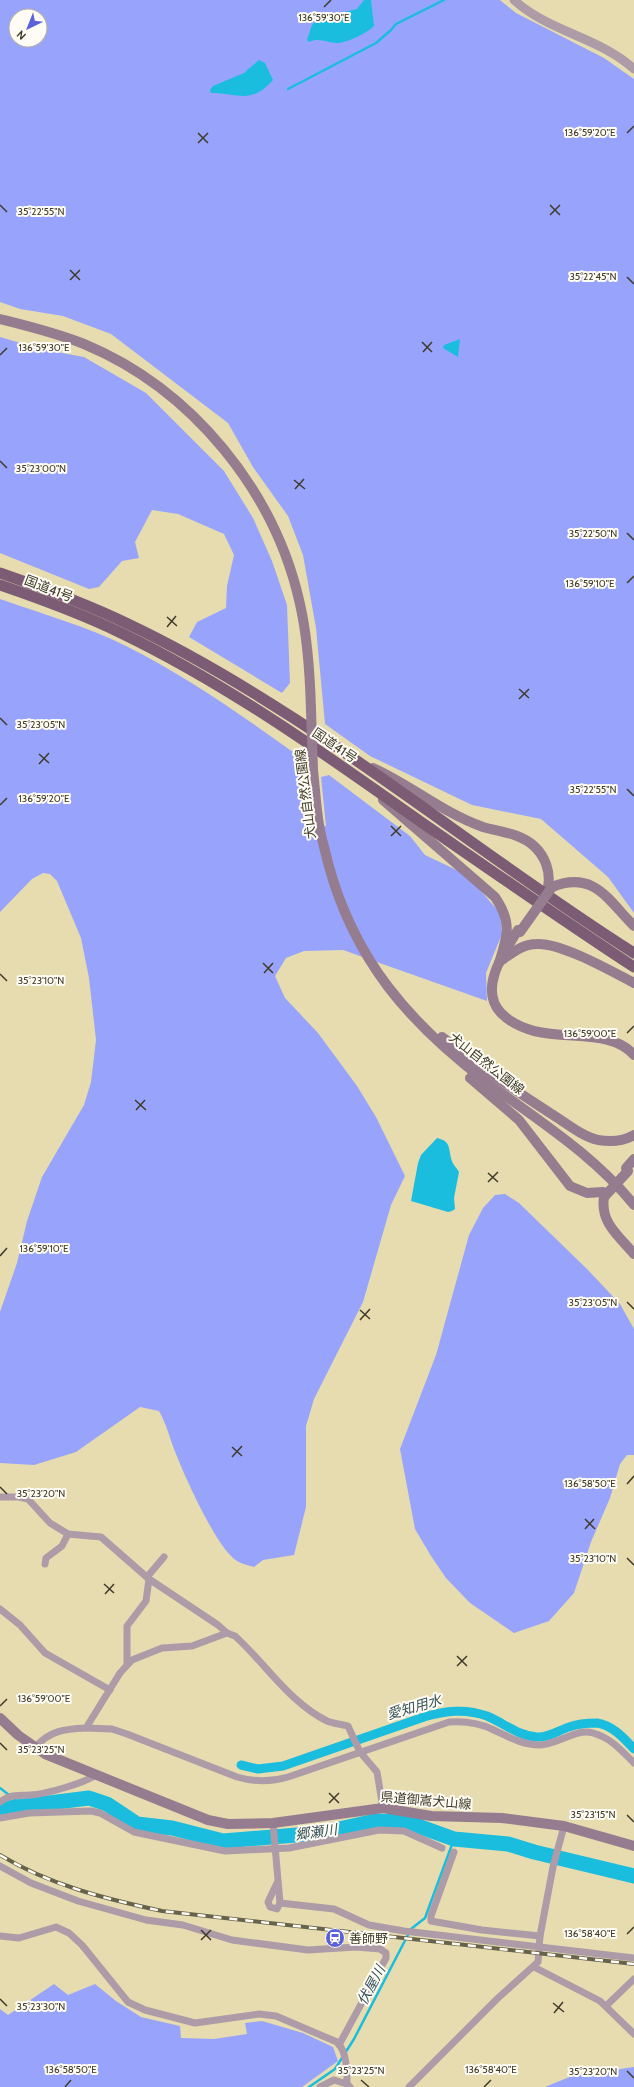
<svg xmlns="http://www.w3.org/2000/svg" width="634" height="2087" font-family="Cabin,'Noto Sans JP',sans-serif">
  <rect width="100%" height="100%" fill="#e6dcb0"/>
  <!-- forest -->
  <g fill="#98a4fc" fill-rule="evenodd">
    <path d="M0,0H500L516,13L604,58L634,79V913L608,877L541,819L472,805L370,756L325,724L316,628L303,555L288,516L253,467L228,423L111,334L63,316L20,309L0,302ZM16,16H40V40H16Z"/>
    <path d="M0,337L41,349L84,357L146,393L224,471L253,518L272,561L287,605L290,683L282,693L189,637L197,622L226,608L227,586L234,555L224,534L178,514L152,510L135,542L139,558L122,561L99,587L89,589L0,553Z"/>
    <path d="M0,599C42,614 86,626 126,646C188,677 244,717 300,757L310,825L326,826L321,777L329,775L410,836L425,855L467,875L500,913L502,934L486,973L487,1001L343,950L304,951L286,958L275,976L285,998L318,1033L357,1086L376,1117L405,1176L391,1205L363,1302L314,1399L306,1426V1507L294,1555L263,1560L254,1567C248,1565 242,1564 237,1561C217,1549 185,1477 176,1454C170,1440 167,1425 159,1411L140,1407L76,1452L34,1465L0,1463V1312L17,1263L27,1221L42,1177L84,1105L91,1082L96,1040L89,978L81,938L57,881L50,874L43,873L32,879L0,912Z"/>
    <path d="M505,1194L519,1203L588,1270L620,1304L634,1329V1455H627L620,1464L610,1498L591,1542L574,1593L549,1621L514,1633L470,1603L446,1578L431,1556L415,1529L400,1449L436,1355L469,1235L483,1208L495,1195Z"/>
    <path d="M54,1984L68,1995L95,1984L116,2001L141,2017L180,2026L181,2038L214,2039L247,2034L245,2023L262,2021L303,2033L333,2047L338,2061L302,2087H0V2009L8,2015Z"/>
    <path d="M634,2067V2087H545L572,2076Z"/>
  </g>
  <!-- water -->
  <g fill="#1abdde">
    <path d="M364,0H371L374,26C367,33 347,43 337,43C327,43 320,37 309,42L307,40L312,25L319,18L357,9Z"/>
    <path d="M259,60L265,63L273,80C251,105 239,93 211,93L210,90L213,86L244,73Z"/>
    <path d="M460,339L458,357L443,348L444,345Z"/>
    <path d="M437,1138C452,1141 448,1150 452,1161C453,1165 457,1168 459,1172L454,1198L455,1209L452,1211L448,1212L411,1201L418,1163L421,1155Z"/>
  </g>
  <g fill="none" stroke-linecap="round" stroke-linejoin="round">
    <!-- stream -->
    <g stroke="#1abdde" stroke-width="2.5">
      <path d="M288,89L376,43L391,30L396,24L444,0"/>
      <path d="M0,1788L9,1795"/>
      <path d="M13,1798L17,1801L19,1806"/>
      <path d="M309,2087L335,2069L354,2039L411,1929L425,1918L454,1839"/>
    </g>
    <!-- canal -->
    <path stroke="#1abdde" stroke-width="9" d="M241,1765L258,1769L283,1766L424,1717C445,1711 465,1708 487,1716C504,1723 518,1736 537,1737C549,1738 559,1730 569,1727C577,1724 589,1723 597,1723C612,1725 624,1738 634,1749"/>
    <!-- river -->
    <path stroke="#1abdde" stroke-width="15" d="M0,1809L89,1798L107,1804L137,1824L172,1828L223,1841L321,1833L375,1821L407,1822L454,1839L508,1844L534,1852L634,1876"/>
    <!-- minor -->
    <g stroke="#ad9ba7" stroke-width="7">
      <path d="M0,1497H19L28,1499L50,1523L68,1534L101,1537L149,1579L218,1625L227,1633L235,1636C265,1663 290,1703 327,1721C334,1724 341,1724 348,1726L360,1752L377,1772L383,1808"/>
      <path d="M45,1564L46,1558L62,1546L68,1534"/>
      <path d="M147,1577L164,1557"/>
      <path d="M0,1609L20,1625L45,1653L110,1690"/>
      <path d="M127,1664V1626L146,1601L149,1579"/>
      <path d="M86,1728L112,1729L127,1734L237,1777C254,1782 271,1782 288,1777L449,1722C464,1721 480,1723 494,1730C509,1737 522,1745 540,1745C557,1745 576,1728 593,1733C611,1738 621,1750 634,1763"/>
      <path d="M35,1748C49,1730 66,1729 86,1728L120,1673L132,1660L162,1648L192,1646L227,1633"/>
      <path d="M0,1802C10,1794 18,1796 30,1795C46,1794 82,1784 96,1775"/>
      <path d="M0,1818L29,1813L91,1811L100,1813L134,1832L225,1851L289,1848L379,1830L404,1831L442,1848"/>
      <path d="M273,1823L280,1903L277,1909L270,1907L268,1902L277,1883"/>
      <path d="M454,1852L431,1916V1921L482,1930L540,1936"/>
      <path d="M0,1866L31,1883L78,1901L146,1920L183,1925L232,1940L308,1950L356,1947L380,1949L386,1953V1958L339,2045"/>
      <path d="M280,1903L334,1909L369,1925L404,1931L634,1958"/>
      <path d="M0,1936L19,1938L56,1927L69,1933L82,1945L128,2002L145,2010L195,2023L259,2014L276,2016L337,2042C347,2052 347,2070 347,2084"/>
      <path d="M534,1967L600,2001L634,2034"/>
      <path d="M606,2006L634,1979"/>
      <path d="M320,2087L334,2080L347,2084L350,2087"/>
      <path d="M409,2087L498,1998L538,1962L540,1936L553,1867L564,1826"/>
    </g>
    <!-- tertiary -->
    <path stroke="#ad9ba7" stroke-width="9" d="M514,0C549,32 599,37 634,69"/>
    <!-- secondary -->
    <g stroke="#957c8e" stroke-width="10">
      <path d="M0,319C28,326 57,333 84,344C192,389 275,491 300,604C308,639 310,674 311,710"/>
      <path d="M373,768C411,785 443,813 483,827C500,832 520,833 534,846C545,856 551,872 548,887"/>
      <path d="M313,770C315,788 316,807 319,825C321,837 325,850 328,863C354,960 409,1023 488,1083C539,1121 594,1155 634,1205"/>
      <path d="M383,800L495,897C512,922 508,935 499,963"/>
      <path d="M552,887C594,870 608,900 634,926"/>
      <path d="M518,930C504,952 478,989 501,1013C539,1051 604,1021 634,1055"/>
      <path d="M502,960C513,952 523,944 537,944C562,943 611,971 634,983"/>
      <path d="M442,1037C477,1064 513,1089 550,1113C565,1122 581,1136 598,1140C610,1142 624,1141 634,1135"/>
      <path d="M470,1078L519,1120L570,1186L587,1193L603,1192"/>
      <path d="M626,1168L634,1159"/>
      <path d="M604,1197C600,1223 619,1236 634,1254"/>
      <path d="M0,1718L18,1735L45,1754L208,1820L228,1824L273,1823L383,1808L431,1816L502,1818L564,1826L634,1846"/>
    </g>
    <!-- trunk -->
    <g stroke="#7c5c74" stroke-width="11">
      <path d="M0,573C43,588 87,604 128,624C309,710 465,846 634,953"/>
      <path d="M0,585C41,599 82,614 121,633C227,684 325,754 421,822C492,871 562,920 634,967"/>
    </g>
    <defs>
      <path id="rail" d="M0,1855C49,1885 106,1899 162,1911L634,1964"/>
    </defs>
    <!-- rail casing -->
    <use href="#rail" stroke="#676249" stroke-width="4"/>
    <!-- rail -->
    <use href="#rail" stroke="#fefcf4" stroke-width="2.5" stroke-dasharray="8" stroke-linecap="butt"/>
    <!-- secondary-bridge -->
    <g stroke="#957c8e" stroke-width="10">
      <path d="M311,710L313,770"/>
      <path d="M520,932L552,887"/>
      <path d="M604,1197L628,1171"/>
    </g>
  </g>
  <!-- ticks -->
  <path fill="none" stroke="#3f3b29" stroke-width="1.5" d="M324,7L331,0M198,133L208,143M627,133L634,126M198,143L208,133M0,205L7,212M550,205L560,215M550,215L560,205M70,270L80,280M627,277L634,284M70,280L80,270M422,342L432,352M423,352L432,342M0,355L7,348M0,461L7,468M294,480L305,489M295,489L304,479M627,533L634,540M627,583L634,576M167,617L177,626M167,627L176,616M519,689L529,698M519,699L529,689M0,718L7,725M39,754L49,763M39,764L49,753M627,789L634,796M0,805L7,798M391,826L401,836M391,836L401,826M263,963L273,973M264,973L273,963M0,974L7,981M627,1033L634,1026M135,1100L146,1110M136,1110L145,1100M488,1173L498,1182M488,1182L498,1172M0,1256L7,1248M627,1302L634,1309M360,1310L370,1319M360,1320L370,1309M232,1447L242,1456M232,1457L242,1446M627,1484L634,1476M0,1487L7,1494M585,1519L595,1529M585,1529L594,1519M627,1558L634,1565M104,1584L114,1593M105,1594L114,1584M457,1656L467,1666M457,1666L467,1656M0,1706L7,1699M0,1743L7,1750M329,1793L339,1803M329,1803L339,1793M627,1815L634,1822M201,1930L211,1940M627,1934L634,1927M201,1940L211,1930M0,1999L7,2006M553,2003L564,2012M554,2013L563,2002M627,2071L634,2078M361,2080L369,2087M65,2087L71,2080M484,2087L491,2080"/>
  <!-- icons -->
  <defs>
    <symbol id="station-disc" viewBox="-11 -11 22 22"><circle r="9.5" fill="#5b61d8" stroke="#fefcf4"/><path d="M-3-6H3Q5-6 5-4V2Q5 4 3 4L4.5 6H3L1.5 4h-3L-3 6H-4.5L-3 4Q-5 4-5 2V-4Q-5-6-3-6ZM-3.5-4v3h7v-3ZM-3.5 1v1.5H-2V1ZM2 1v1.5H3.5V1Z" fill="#fff"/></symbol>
  </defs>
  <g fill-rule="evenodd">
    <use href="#station-disc" x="324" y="1927" width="22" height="22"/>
  </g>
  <g text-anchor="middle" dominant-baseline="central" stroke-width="4" stroke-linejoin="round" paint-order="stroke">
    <!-- street labels -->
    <g font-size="13" fill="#3f3b29" stroke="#fefcf4">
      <text transform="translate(49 588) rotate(21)">国道41号</text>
      <text transform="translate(335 745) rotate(34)">国道41号</text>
      <text transform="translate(305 794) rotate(-97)">犬山自然公園線</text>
      <text transform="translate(487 1063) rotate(38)">犬山自然公園線</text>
      <text transform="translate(426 1800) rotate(5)">県道御嵩犬山線</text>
    </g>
    <!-- poi labels -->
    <g font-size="13" fill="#3f3b29" stroke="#fefcf4" text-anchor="start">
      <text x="349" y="1938">善師野</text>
    </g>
    <!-- water labels -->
    <g font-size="14" font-style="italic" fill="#34525a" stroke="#fefcf4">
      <text transform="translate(414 1707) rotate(-16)">愛知用水</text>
      <text transform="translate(316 1832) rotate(-8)">郷瀬川</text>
      <text transform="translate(371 1985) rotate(-62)">伏屋川</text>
    </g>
  </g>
  <g font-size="10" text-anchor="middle" fill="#3f3b29" stroke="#fefcf4" stroke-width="4" stroke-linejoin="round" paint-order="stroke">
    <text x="324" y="21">136°59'30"E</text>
    <text x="590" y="136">136°59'20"E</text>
    <text x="41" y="215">35°22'55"N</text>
    <text x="593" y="280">35°22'45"N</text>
    <text x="44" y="351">136°59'30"E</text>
    <text x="41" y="472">35°23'00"N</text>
    <text x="593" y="537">35°22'50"N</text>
    <text x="590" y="587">136°59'10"E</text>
    <text x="41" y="728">35°23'05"N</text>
    <text x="593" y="793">35°22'55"N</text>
    <text x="44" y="802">136°59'20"E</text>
    <text x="41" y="984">35°23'10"N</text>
    <text x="590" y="1037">136°59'00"E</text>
    <text x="44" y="1252">136°59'10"E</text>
    <text x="593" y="1306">35°23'05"N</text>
    <text x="590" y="1487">136°58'50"E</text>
    <text x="41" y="1497">35°23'20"N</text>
    <text x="593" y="1562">35°23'10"N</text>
    <text x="44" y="1702">136°59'00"E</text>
    <text x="41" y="1753">35°23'25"N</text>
    <text x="593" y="1818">35°23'15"N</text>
    <text x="590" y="1937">136°58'40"E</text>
    <text x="41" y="2010">35°23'30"N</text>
    <text x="71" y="2073">136°58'50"E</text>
    <text x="491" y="2073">136°58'40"E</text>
    <text x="361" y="2074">35°23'25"N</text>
    <text x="593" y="2075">35°23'20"N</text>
  </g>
  <!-- north arrow -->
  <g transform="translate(28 28) rotate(223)"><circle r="19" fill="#fefcf4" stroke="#b2afa3"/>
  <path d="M0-3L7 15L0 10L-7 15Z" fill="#5b61d8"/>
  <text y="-6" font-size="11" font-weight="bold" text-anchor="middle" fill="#3f3b29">N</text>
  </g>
</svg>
